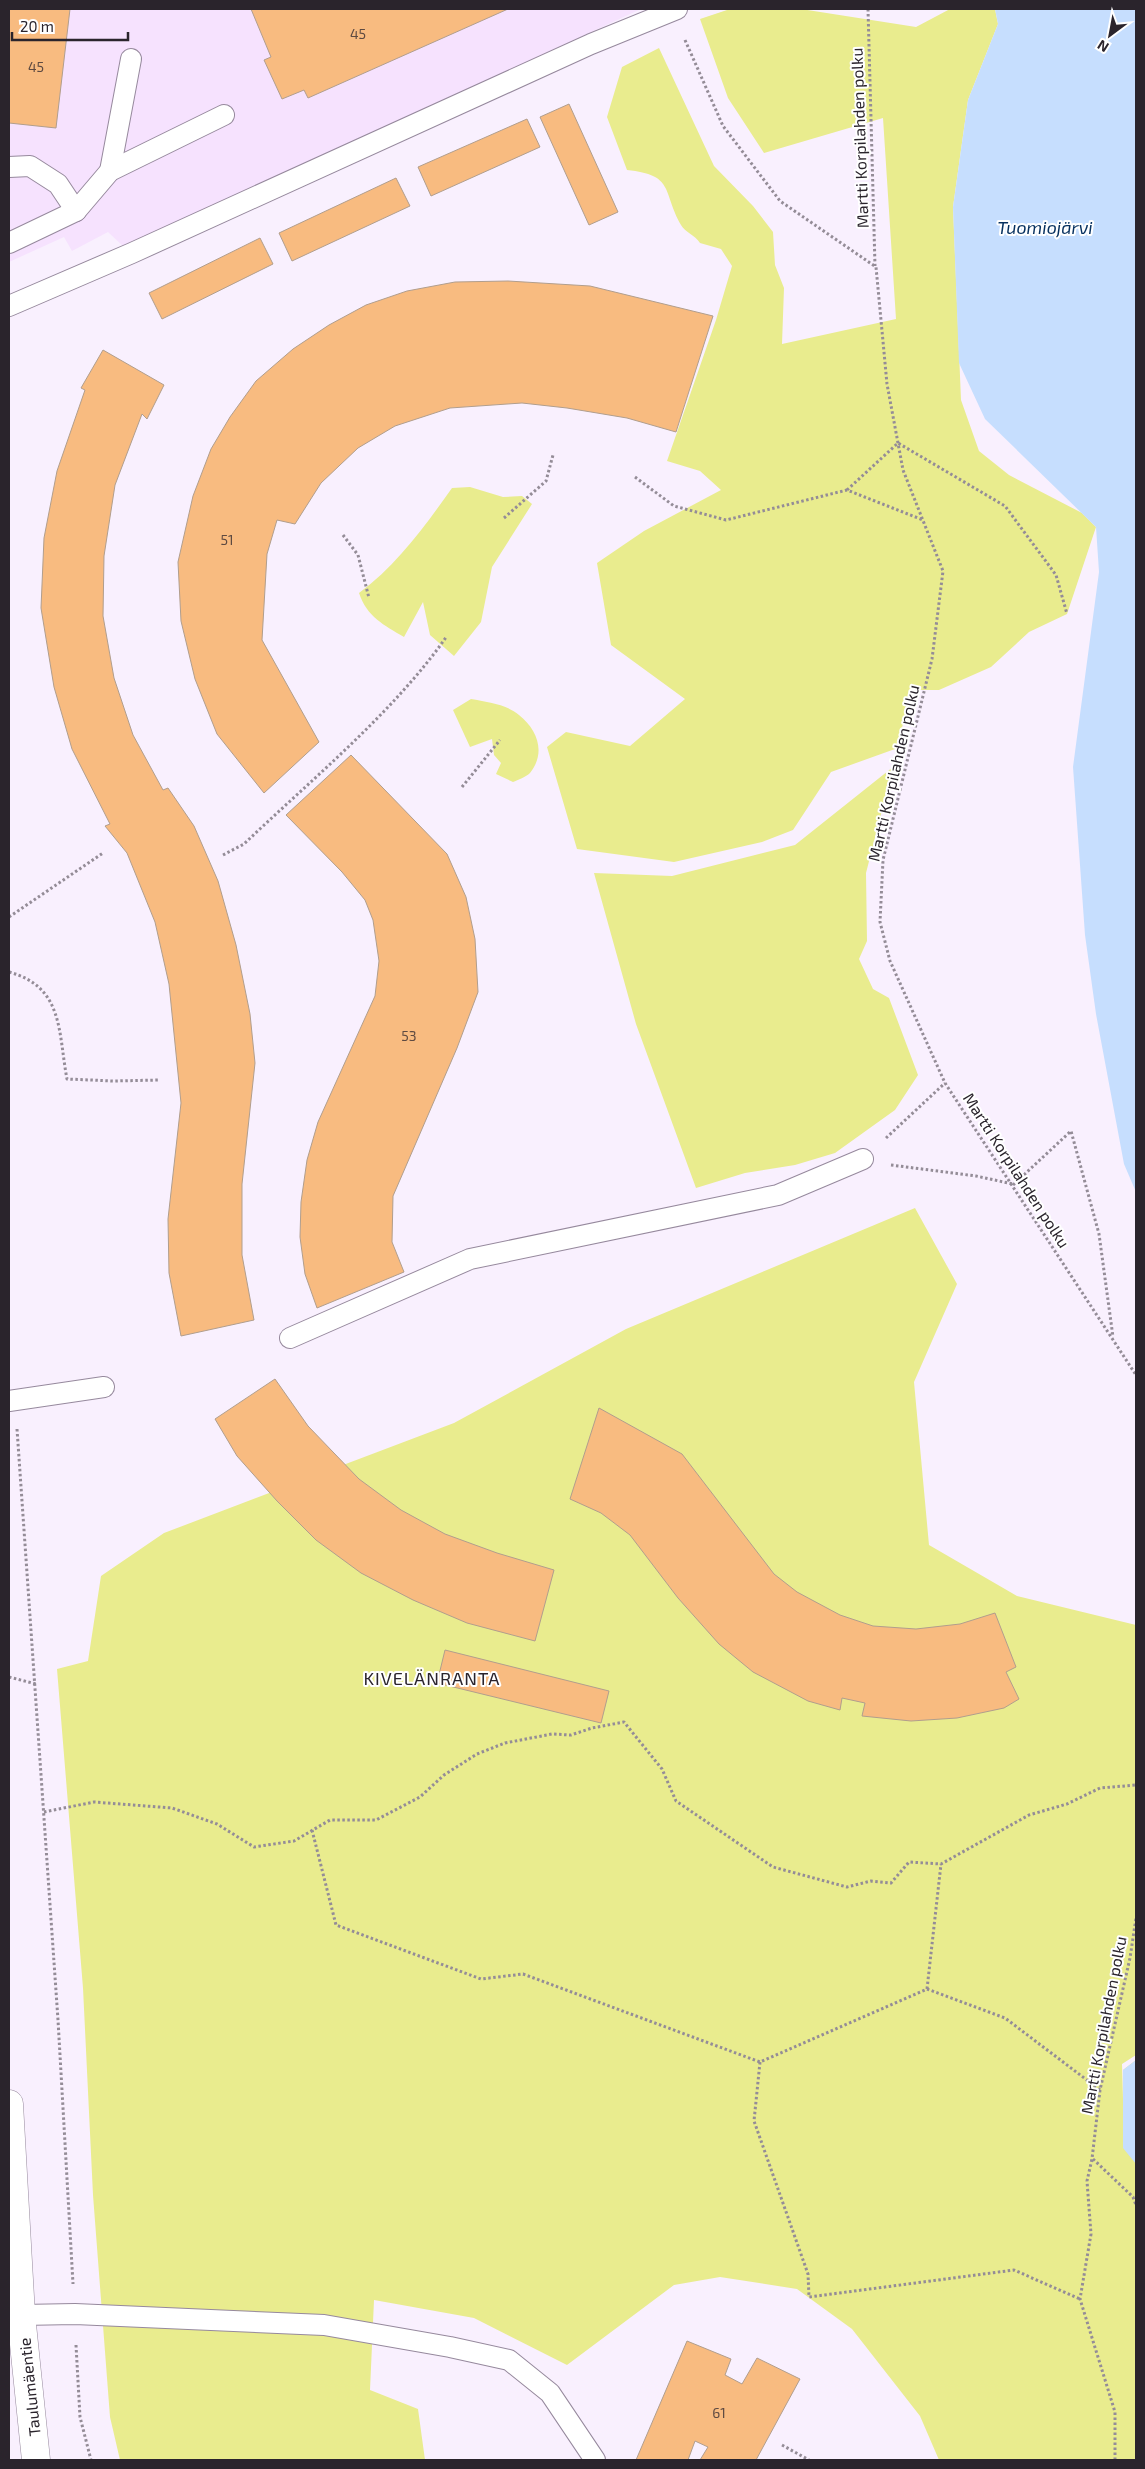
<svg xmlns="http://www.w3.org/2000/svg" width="1145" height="2469" font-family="'Exo 2',sans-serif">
  <rect width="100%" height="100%" fill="#f9f0fe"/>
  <!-- built -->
  <path fill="#f6e2fe" d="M9,9H641L125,248L108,232L72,251L64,237L9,262Z"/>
  <!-- green -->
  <g fill="#e9ec8e">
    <path d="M730,9H801L916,27L950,9H995L998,24L968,100L953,207L961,400L979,451L1009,475L1082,513L1096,527L1067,614L1029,632L991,667L939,690H914L895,749L831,772L793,830L762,842L674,862L577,849L547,747L566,732L630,746L685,699L611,645L597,563L644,531L721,490L700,471L667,461L716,320L732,266L721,249L700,243C695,235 685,232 681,225C662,191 675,175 627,170L607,117L622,67L659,48L714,166L753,206L773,232L775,265L784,288L782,344L896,319L883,118L764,153L728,98L700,19Z"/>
    <path d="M470,487L503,497L522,496L532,504L492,567L481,622L454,656L430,635L423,602L404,637C384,625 367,617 359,593C397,565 425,526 452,488Z"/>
    <path d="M471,699C487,702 506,704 519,715C538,730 546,753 530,773C526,777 518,780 513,782L496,774L501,763L494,755L492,739L470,747L453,710Z"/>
    <path d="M893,767L866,873L867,941L859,959L873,989L889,998L918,1075L895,1110L835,1153L795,1165L745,1173L696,1188L636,1024L594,873L672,876L795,845Z"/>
    <path d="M915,1208L957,1284L914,1382L929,1545L1017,1596L1136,1625V2055L1122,2064L1123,2099V2070L1136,2060V2460H939L920,2416L852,2329L797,2289L720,2277L674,2285L567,2365L474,2318L374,2300L370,2390L418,2409L425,2460H120L110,2417L93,2195L83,1988L57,1669L88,1661L101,1576L164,1533L454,1423L626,1329Z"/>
  </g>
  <!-- water -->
  <g fill="#c6defe">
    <path d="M995,9H1136V1192L1124,1164L1096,1014L1085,935L1073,767L1099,572L1096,527L985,419L959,363L953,207L968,100L998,24Z"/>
    <path d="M1136,2060V2164L1123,2148V2070Z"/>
  </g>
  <!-- building -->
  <g fill="#f8bb80" stroke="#b19e8d">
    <path d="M9,9H70L56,128L9,123Z"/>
    <path d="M251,9H508L308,98L304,90L282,99L264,60L271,57Z"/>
    <path d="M569,104L618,212L589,225L540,117Z"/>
    <path d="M527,119L540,147L431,196L418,167Z"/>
    <path d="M396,178L410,206L292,261L279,233Z"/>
    <path d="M260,238L273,264L162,319L149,293Z"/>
    <path d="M508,281L590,286L713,316L676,432L627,418L567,408L522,403L450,408L395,426L358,448L321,483L295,524L277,520L267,554L262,640L319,742L264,793L217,734L195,679L181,621L178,562L193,496L211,449L230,417L256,381L293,349L329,325L366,305L407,291L455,282Z"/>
    <path d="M103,350L164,385L147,419L142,414L115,485L104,556L103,616L114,678L133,735L163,790L168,788L194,826L218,881L236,945L250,1014L255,1063L242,1184V1255L254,1320L181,1336L169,1273L168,1219L181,1103L169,984L155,922L127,853L105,826L110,824L72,749L54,687L41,608L44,538L57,471L85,390L81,388Z"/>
    <path d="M351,755L447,854L466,897L475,939L478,992L457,1048L393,1196L392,1242L404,1272L317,1308L305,1274L300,1237L301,1202L307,1160L318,1122L375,996L379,961L373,920L365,900L342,872L286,815Z"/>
    <path d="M275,1379L308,1426L359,1479L401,1510L445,1534L497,1553L554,1570L535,1641L467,1623L413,1600L361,1573L316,1540L277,1501L237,1456L215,1419Z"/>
    <path d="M599,1408L682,1454L774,1574L797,1592L840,1615L873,1626L916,1629L960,1624L995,1613L1016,1667L1006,1672L1019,1699L1004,1708L957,1718L911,1721L862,1716L865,1703L842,1698L840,1710L808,1701L753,1672L719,1644L678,1598L630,1535L601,1513L570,1499Z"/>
    <path d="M445,1650L609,1691L601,1723L437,1683Z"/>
    <path d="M687,2341L731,2359L725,2375L742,2384L757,2358L800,2379L756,2460H700L708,2447L695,2441L688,2460H636Z"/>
  </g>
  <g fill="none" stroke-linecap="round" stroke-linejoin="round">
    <defs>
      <g id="service">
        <path d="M9,167L30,166L58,184L76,211"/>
        <path d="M110,171L131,59"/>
        <path d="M9,243L76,211L110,171L224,115"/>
        <path d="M9,306L132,253L591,44L677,9"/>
        <path d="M290,1338L470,1259L778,1195L863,1159"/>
        <path d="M9,1401L104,1387"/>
        <path d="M21,2315L75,2314L324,2325L450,2347L509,2360L550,2393L595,2460"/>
      </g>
      <path id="secondary" d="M9,2104L21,2315L36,2460"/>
    </defs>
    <!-- service casing -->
    <use href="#service" stroke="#96899d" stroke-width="22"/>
    <!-- secondary casing -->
    <use href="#secondary" stroke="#96899d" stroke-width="29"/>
    <!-- path -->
    <g stroke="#948c97" stroke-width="3" stroke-dasharray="2.5 2.5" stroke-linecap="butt">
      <path d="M868,9L875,266"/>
      <path d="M685,40L723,126L780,201L876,267L887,384L903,470L943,571L932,659L883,860L880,922L890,961L945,1083L1136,1375"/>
      <path d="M635,477L674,506L726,520L847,490L923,520"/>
      <path d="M847,490L898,443L1005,506L1056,575L1067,614"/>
      <path d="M504,518L546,481L553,455"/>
      <path d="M343,535L358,555L369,598"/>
      <path d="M462,787L500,740"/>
      <path d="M223,855L244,844C312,779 394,712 447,636"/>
      <path d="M9,917L103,853"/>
      <path d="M9,972C64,987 58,1032 67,1079L113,1081L160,1080"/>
      <path d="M886,1138L945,1083"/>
      <path d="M891,1165L976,1176L1013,1184"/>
      <path d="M1013,1185L1071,1131L1099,1234L1113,1337"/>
      <path d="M17,1429L58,2020L73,2284"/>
      <path d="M9,1677L36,1684"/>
      <path d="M44,1812L94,1802L172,1808L217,1824L254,1847L294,1841L330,1820H376L420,1797L444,1775L477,1754L505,1743L552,1734L571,1735L592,1728L624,1722L662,1769L676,1801L773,1867L847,1887L871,1881L891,1883L909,1862L941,1864L1029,1815L1067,1804L1100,1788L1136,1785"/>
      <path d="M312,1830L336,1925L481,1979L523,1974L760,2062L927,1989L1005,2018L1100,2090"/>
      <path d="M927,1989L941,1864"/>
      <path d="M760,2062L754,2121L808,2274L809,2297L1014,2270L1080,2299"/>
      <path d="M1093,2159L1133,2197L1136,2205"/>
      <path d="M76,2345L80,2417L91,2460"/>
      <path d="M782,2445L809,2460"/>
      <path d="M1115,2460V2412L1080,2299L1091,2234L1087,2181L1092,2159L1100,2090L1130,1958L1136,1918"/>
    </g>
    <!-- service -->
    <use href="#service" stroke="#fff" stroke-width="20"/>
    <!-- secondary -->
    <use href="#secondary" stroke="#fff" stroke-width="28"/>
  </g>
  <g text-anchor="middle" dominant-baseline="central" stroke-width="4" stroke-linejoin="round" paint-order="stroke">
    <!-- number labels -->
    <g font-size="14" fill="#5e4a41">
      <text x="358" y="33">45</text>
      <text x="36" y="66">45</text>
      <text x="227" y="539">51</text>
      <text x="409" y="1035">53</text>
      <text x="719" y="2412">61</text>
    </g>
    <!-- street labels -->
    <g font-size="16" fill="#2a242c" stroke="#fff">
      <text transform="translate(859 138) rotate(-92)">Martti Korpilahden polku</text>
      <text transform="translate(893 773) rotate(-77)">Martti Korpilahden polku</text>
      <text transform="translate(1017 1170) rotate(57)">Martti Korpilahden polku</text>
      <text transform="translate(1103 2025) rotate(-79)">Martti Korpilahden polku</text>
      <text transform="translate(29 2387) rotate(-96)">Taulumäentie</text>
    </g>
    <!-- water labels -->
    <g font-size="18" font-style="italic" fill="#06305f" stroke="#fff">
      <text x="1045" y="227">Tuomiojärvi</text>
    </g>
    <!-- neighbourhood labels -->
    <g font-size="18" letter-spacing="1" fill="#2a242c" stroke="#fff">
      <text x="432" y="1678">KIVELÄNRANTA</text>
    </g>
  </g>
  <!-- border -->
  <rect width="1145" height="2469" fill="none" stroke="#2a242c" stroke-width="20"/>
  <!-- north arrow -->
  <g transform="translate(1110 35) rotate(212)" stroke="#ffffff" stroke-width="4" paint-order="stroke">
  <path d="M0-4L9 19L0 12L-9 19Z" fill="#2a242c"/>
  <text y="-8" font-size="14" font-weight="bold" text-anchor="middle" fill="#2a242c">N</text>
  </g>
  <!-- scale -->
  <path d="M12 32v8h116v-8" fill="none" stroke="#2a242c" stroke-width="2.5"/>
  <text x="20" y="32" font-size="15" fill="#2a242c" stroke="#ffffff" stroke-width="4" paint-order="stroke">20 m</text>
</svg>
